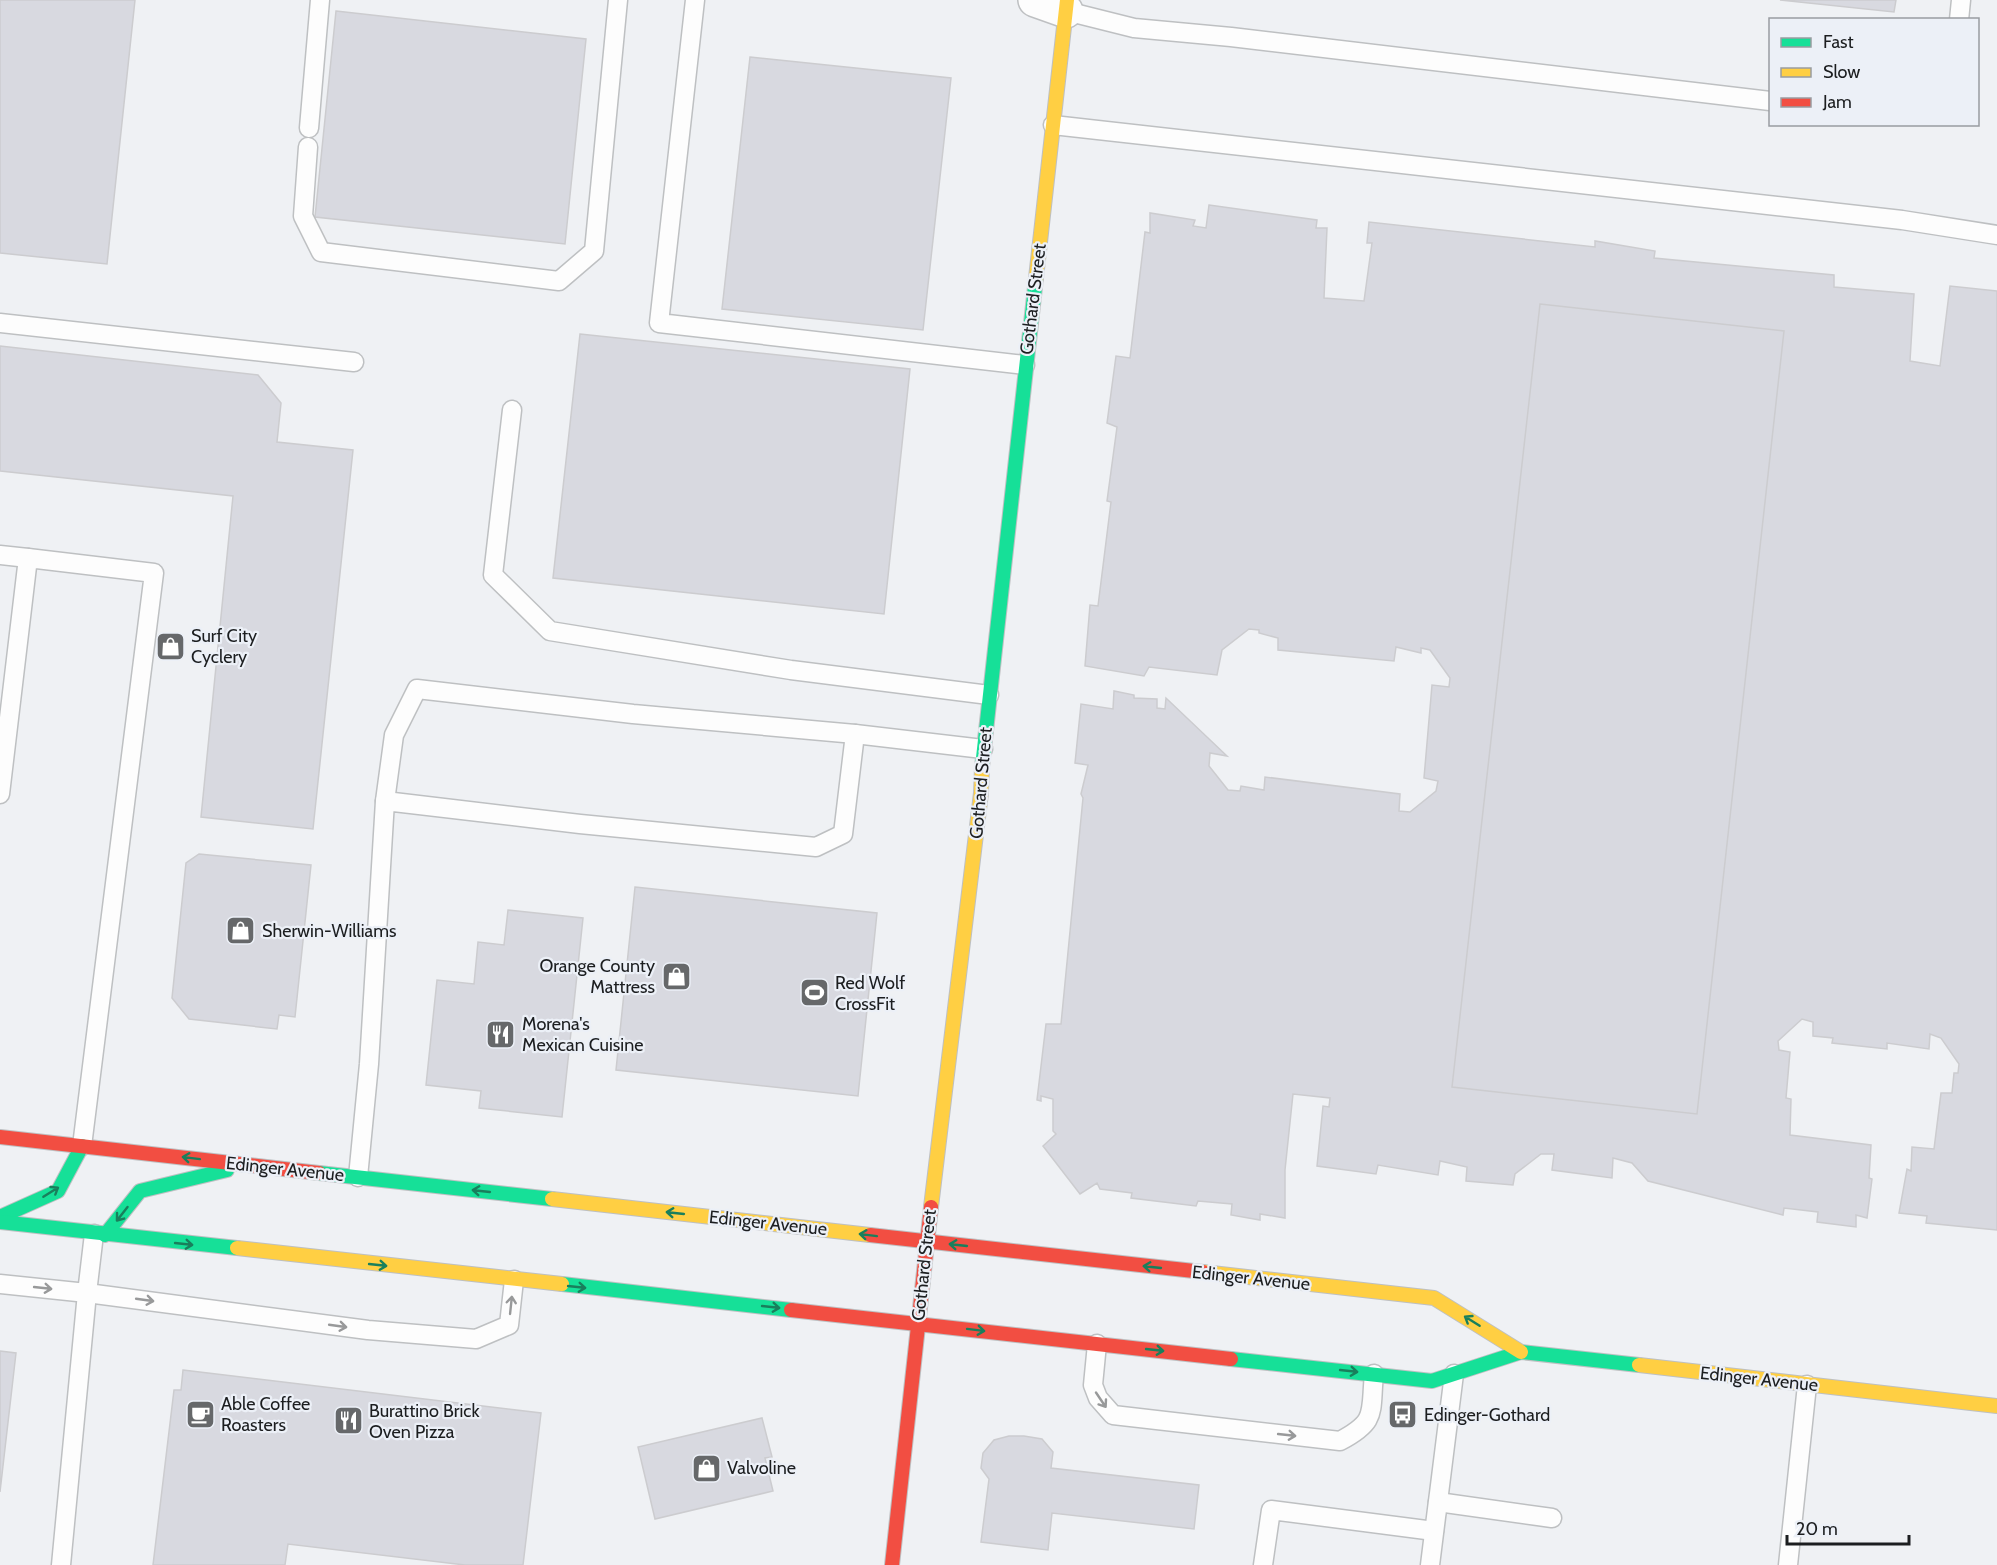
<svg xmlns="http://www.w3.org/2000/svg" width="1997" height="1565" font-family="Cabin,sans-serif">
  <rect width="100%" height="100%" fill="#eff1f4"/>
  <!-- building -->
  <g fill="#d8d9e0" stroke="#cccccf" stroke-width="1.5">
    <path d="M0,0H135L107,264L0,253Z"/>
    <path d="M1780,0H1896L1894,12Z"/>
    <path d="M336,11L586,39L565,244L315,217Z"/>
    <path d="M750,57L951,78L923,330L722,309Z"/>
    <path d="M1209,205L1317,220L1316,228H1327L1324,298L1364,301L1372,243H1367L1369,222L1595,247V241L1655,251L1654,258L1834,275V287L1914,294L1910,361L1940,366L1950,286L1997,291V1230L1926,1223L1927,1216L1899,1213L1907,1169L1911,1171L1912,1147L1934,1149L1941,1093H1952L1954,1073H1958L1959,1064L1941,1038L1930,1034L1929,1049L1887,1043V1049L1832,1043L1833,1038L1813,1036V1022L1802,1019L1778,1041L1779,1050L1790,1052L1786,1098L1791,1099L1790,1135L1871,1145L1869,1178L1872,1179L1867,1218L1856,1215V1227L1817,1222L1818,1212L1784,1208L1783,1215L1648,1181L1632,1163L1613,1158L1612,1178L1552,1170L1554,1154H1541L1515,1174L1513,1185L1466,1181L1467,1167L1440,1161L1438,1175L1378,1165L1376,1174L1317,1166L1323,1106L1329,1107L1330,1098L1293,1094L1285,1170V1218L1260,1214V1220L1231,1215L1232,1204L1198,1201L1196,1206L1131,1198L1132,1193L1100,1189L1097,1183L1080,1194L1043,1146L1056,1134L1053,1131V1099L1041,1096V1101L1037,1100L1046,1024H1061L1083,798L1081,794L1088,765L1075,763L1081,704L1113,709L1114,691L1134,695V698L1157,699V708L1165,709L1166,698L1227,756L1210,753L1209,766L1228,790L1240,791L1241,786L1264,790L1265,777L1400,794L1399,811L1410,812L1436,791L1438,781L1424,778L1432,685L1449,687L1450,678L1430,650L1421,648V653L1396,647L1394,661L1278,650V638L1259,633V630L1249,629L1222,650L1217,675L1149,667L1144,676L1085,666L1090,605L1098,606L1111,502L1107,501L1117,427L1107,423L1116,356L1130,358L1145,232L1150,233V213L1195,220L1193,226L1206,228Z"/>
    <path d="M1540,304L1784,331L1697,1114L1452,1087Z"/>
    <path d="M580,334L910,369L884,614L553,578Z"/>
    <path d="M0,346L258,375L281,403L277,442L353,450L313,829L201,817L233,496L0,471Z"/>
    <path d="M199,854L311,865L295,1017L279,1015L277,1029L189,1019L172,998L186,863Z"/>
    <path d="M635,887L877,913L858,1096L616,1070Z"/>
    <path d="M508,910L583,918L562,1117L479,1108L481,1091L426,1085L437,980L474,984L478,942L504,945Z"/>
    <path d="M0,1351L16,1353L0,1492Z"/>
    <path d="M183,1370L541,1413L523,1565H465L288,1544L285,1565H153L174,1390H181Z"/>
    <path d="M762,1418L772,1457L765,1458L773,1491L655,1519L638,1447Z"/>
    <path d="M1009,1436H1024L1042,1439L1053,1452L1051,1468L1199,1485L1194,1529L1052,1513L1048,1550L981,1542L989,1479L981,1468L983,1453L994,1440Z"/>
  </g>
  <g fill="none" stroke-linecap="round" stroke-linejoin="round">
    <defs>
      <g id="lane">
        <path d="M695,0L659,323L1025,365"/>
        <path d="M1066,11L1134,28L1231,37L1770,101"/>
        <path d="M1959,20L1961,0"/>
        <path d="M1053,125L1902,220L1997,235"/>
        <path d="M309,128L320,0"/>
        <path d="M308,147L303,216L321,252L559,281L594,251L618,0"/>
        <path d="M0,323L354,362"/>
        <path d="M512,410L493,575L550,631L791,670L989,695"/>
        <path d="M0,555L28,558"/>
        <path d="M0,794L28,558L154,573L82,1146"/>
        <path d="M385,801L394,735L417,689L633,714L855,734L983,749"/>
        <path d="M358,1177L369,1064L385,801L580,824L816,847L843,834L855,734"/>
        <path d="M0,1284L87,1293L368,1330L476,1339L509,1325L514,1280"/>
        <path d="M1097,1344L1093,1385L1098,1398L1113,1415L1340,1441C1378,1421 1370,1413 1374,1374"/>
        <path d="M1438,1502L1552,1518"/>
        <path d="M61,1565L87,1293L94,1234"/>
        <path d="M1263,1565L1271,1510L1434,1531"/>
        <path d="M1430,1565L1454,1374"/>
        <path d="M1788,1565L1807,1385"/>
      </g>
      <path id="street" d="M1035,0L1066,11"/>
      <g id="fast">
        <path d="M982,767L1036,278"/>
        <path d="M319,1173L552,1199"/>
        <path d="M0,1217L58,1191L82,1146"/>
        <path d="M0,1222L237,1248"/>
        <path d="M105,1235L140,1191L227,1170"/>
        <path d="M562,1284L791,1310"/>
        <path d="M1231,1359L1432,1381L1521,1352L1639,1365"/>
      </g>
      <g id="slow">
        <path d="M1036,278L1067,0"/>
        <path d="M552,1199L870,1235"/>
        <path d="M931,1207L981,793L982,767"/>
        <path d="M237,1248L562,1284"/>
        <path d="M1203,1272L1434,1298L1521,1352"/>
        <path d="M1639,1365L1997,1406"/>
      </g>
      <g id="jam">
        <path d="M0,1137L319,1173"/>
        <path d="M870,1235L1203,1272"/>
        <path d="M791,1310L1231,1359"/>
        <path d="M892,1565L931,1207"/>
      </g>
    </defs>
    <!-- lane casing -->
    <use href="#lane" stroke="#bec0c2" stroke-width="21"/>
    <!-- street casing -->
    <use href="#street" stroke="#bec0c2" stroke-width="36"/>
    <!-- fast casing -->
    <use href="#fast" stroke="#bec0c2" stroke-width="16"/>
    <!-- slow casing -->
    <use href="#slow" stroke="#bec0c2" stroke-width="16"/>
    <!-- jam casing -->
    <use href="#jam" stroke="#bec0c2" stroke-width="16"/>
    <!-- lane -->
    <use href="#lane" stroke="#fdfdfd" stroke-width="18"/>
    <!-- street -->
    <use href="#street" stroke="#fdfdfd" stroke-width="33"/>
    <!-- fast -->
    <use href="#fast" stroke="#16e098" stroke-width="14"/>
    <!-- slow -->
    <use href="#slow" stroke="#ffcf43" stroke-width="14"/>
    <!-- jam -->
    <use href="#jam" stroke="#f24e42" stroke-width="14"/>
  </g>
  <!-- one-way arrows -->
  <defs><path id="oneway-shaft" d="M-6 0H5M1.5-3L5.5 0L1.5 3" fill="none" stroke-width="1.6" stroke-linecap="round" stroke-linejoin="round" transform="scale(1.5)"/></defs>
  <g stroke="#197f5c">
    <use href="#oneway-shaft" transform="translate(191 1158) rotate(-173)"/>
    <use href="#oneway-shaft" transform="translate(481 1191) rotate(-174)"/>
    <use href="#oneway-shaft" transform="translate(51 1192) rotate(-32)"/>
    <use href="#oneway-shaft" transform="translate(675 1213) rotate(-174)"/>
    <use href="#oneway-shaft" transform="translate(122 1214) rotate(128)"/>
    <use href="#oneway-shaft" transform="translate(868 1235) rotate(-173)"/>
    <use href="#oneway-shaft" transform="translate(184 1244) rotate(6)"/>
    <use href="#oneway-shaft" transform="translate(958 1245) rotate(-174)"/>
    <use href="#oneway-shaft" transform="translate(378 1265) rotate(6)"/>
    <use href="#oneway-shaft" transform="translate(1152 1267) rotate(-174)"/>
    <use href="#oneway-shaft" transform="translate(577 1287) rotate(6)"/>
    <use href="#oneway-shaft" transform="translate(771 1307) rotate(6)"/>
    <use href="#oneway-shaft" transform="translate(1472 1321) rotate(-148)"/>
    <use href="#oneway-shaft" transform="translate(976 1330) rotate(7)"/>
    <use href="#oneway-shaft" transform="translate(1155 1350) rotate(6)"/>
    <use href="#oneway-shaft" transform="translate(1349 1371) rotate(6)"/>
  </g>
  <g stroke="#98999a">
    <use href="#oneway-shaft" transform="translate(43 1288) rotate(6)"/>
    <use href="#oneway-shaft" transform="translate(145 1300) rotate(8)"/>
    <use href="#oneway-shaft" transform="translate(511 1305) rotate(-84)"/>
    <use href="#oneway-shaft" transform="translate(338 1326) rotate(8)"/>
    <use href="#oneway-shaft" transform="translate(1101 1400) rotate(56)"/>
    <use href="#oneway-shaft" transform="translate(1287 1435) rotate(6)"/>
  </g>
  <!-- icons -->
  <defs>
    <symbol id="shop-square" viewBox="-11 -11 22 22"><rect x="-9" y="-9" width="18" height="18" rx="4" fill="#66686a" stroke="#ecf0f7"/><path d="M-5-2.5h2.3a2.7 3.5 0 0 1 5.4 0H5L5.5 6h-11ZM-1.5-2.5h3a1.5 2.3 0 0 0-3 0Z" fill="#fff"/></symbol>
    <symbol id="stadium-square" viewBox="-11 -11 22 22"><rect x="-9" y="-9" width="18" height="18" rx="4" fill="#66686a" stroke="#ecf0f7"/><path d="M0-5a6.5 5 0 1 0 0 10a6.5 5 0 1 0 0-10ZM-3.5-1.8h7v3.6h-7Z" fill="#fff"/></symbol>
    <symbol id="restaurant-square" viewBox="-11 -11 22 22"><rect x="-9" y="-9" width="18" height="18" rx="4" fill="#66686a" stroke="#ecf0f7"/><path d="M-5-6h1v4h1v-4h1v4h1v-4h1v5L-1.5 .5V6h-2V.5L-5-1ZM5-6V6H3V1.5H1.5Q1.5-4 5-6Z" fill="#fff"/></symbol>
    <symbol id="cafe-square" viewBox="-11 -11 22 22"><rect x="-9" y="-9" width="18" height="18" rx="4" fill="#66686a" stroke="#ecf0f7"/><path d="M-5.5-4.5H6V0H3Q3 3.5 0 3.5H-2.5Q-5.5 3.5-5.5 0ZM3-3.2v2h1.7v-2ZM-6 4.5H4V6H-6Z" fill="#fff"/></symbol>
    <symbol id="bus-square" viewBox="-11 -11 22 22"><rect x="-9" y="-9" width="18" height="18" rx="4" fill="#66686a" stroke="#ecf0f7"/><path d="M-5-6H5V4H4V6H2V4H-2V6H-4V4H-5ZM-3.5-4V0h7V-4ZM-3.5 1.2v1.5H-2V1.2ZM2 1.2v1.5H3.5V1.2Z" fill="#fff"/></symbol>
  </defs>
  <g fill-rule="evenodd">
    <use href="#shop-square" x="154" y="630" width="33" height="33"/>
    <use href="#shop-square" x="224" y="914" width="33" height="33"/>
    <use href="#shop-square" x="660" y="960" width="33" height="33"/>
    <use href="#stadium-square" x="798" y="976" width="33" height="33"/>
    <use href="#restaurant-square" x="484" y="1018" width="33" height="33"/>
    <use href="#cafe-square" x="184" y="1398" width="33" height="33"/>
    <use href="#bus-square" x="1386" y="1398" width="33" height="33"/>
    <use href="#restaurant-square" x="332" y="1404" width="33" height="33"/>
    <use href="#shop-square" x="690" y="1452" width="33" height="33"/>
  </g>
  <g text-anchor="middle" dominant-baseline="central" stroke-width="4.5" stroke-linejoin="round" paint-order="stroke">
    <!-- street labels -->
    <g font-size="18" fill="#1c1e20" stroke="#ecf0f7">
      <text transform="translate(1033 299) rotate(-83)">Gothard Street</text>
      <text transform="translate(981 783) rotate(-85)">Gothard Street</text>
      <text transform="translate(285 1169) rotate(6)">Edinger Avenue</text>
      <text transform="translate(768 1223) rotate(6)">Edinger Avenue</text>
      <text transform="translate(924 1265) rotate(-84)">Gothard Street</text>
      <text transform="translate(1251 1278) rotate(6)">Edinger Avenue</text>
      <text transform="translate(1759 1379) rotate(6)">Edinger Avenue</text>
    </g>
    <!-- poi labels -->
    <g font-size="18" fill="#1c1e20" stroke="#ecf0f7" text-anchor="start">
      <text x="191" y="636">Surf City<tspan x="191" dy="21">Cyclery</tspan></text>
      <text x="262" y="931">Sherwin-Williams</text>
      <text x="655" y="966" text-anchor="end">Orange County<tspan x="655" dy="21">Mattress</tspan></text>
      <text x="835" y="983">Red Wolf<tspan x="835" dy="21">CrossFit</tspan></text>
      <text x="522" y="1024">Morena's<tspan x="522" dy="21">Mexican Cuisine</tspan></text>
      <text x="221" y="1404">Able Coffee<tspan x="221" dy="21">Roasters</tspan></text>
      <text x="369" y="1411">Burattino Brick<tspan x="369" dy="21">Oven Pizza</tspan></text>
      <text x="1424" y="1415">Edinger-Gothard</text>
      <text x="727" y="1468">Valvoline</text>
    </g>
  </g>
  <!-- legend -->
  <rect x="1769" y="18" width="210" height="108" fill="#ecf0f7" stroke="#999ca1" stroke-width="1.5"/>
  <rect x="1781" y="38" width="30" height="9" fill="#16e098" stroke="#999ca1" stroke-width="1.5"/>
  <text x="1823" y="48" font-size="18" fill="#1c1e20">Fast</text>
  <rect x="1781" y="68" width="30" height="9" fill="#ffcf43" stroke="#999ca1" stroke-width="1.5"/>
  <text x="1823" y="78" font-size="18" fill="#1c1e20">Slow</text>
  <rect x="1781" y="98" width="30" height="9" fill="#f24e42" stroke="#999ca1" stroke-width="1.5"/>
  <text x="1823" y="108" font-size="18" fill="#1c1e20">Jam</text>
  <!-- scale -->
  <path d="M1787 1535v9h122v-9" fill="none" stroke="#1c1e20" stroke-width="3"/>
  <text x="1796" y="1535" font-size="18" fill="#1c1e20" stroke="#ecf0f7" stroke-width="4.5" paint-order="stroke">20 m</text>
</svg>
